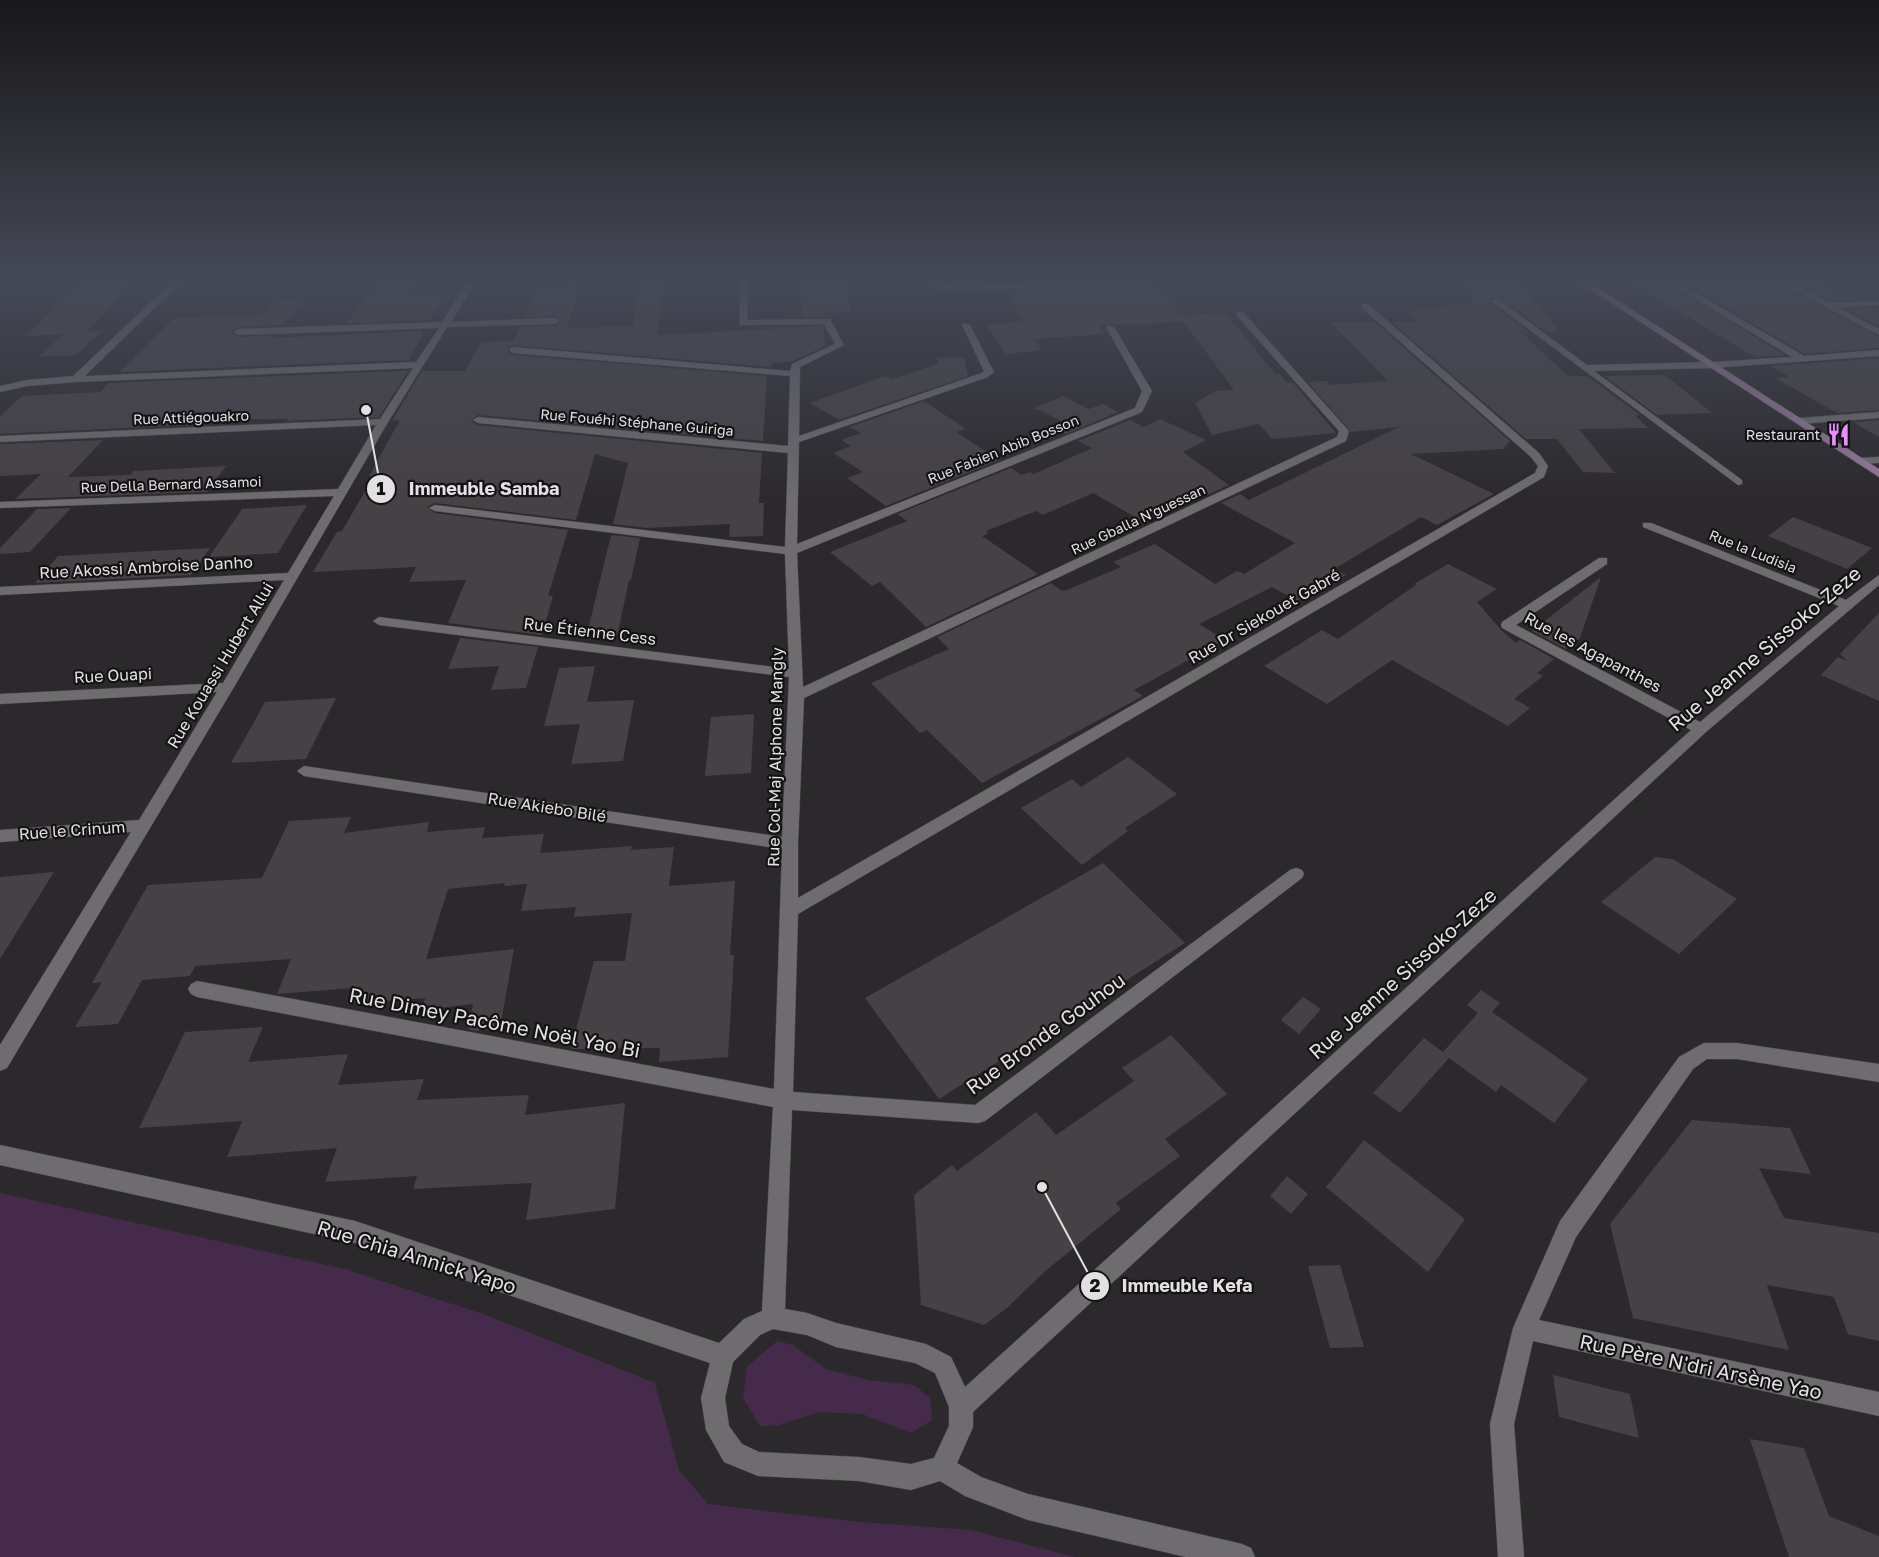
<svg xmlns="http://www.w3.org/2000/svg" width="1879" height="1557" font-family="'Golos Text',sans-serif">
  <rect width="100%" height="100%" fill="#2c292d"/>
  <!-- green -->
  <g fill="#462a4b">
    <path d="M0,1193L345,1269L483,1314L655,1383L679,1470L708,1504L859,1522L971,1530L1075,1557H0Z"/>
    <path d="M777,1341L793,1345L826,1369L868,1380L914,1385L930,1398L932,1420L911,1433L862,1414L819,1412L779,1425L760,1426L743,1398L747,1367Z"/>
  </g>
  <!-- building -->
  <g fill="#454145">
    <path d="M379,280H417L405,297L443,296L430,320L347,323Z"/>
    <path d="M641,280H664L658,335L823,326L825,346L791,362L772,363L771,367L513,345L508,348V352L513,355L767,376L763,441L478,415L471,421L478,425L762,453L759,503H764L763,536L729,537L730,524L647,528L613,524L628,463L595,454L576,520L435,503L427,507L435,513L568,530L548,596H553L542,635L448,623L466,580L409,582L416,567L313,572L337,532L342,531L374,476H369L400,420L392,421L422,371H465L481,342L513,341L520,327L556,326L561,321L555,316L525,317L539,287L581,285L567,328L633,326Z"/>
    <path d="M799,280H845L850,312L824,313V317H803Z"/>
    <path d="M1006,280H1151L1181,315L1226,313L1275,374H1280L1287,383H1293L1336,433L1272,439L1259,424L1212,435L1195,403L1215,391L1234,390L1184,322L1115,325L1106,323L1099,326L1105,334L1034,339L1042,350L1006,354L987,325L1022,322L1010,291L1042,289L1048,286L1042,281L1007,282Z"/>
    <path d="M1457,280H1517L1559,331L1546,332L1499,297L1490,299V303L1530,333H1522L1568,376H1587L1640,415H1635L1648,428L1579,429L1615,473L1583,472L1557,439H1526L1392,322H1418L1405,311L1447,308L1444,306L1476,305Z"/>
    <path d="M1627,280H1662L1785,355L1755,357Z"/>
    <path d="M1679,280H1773L1879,337V348L1805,354Z"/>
    <path d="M1790,280H1812L1854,300L1830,301Z"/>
    <path d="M136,281L87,331H102L76,355L38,357L64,334L25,336L80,284Z"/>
    <path d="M304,300L283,325L238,327L232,332L238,337L274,336L272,338L424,331L409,360L119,372L174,318L265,314L275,302Z"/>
    <path d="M1871,308L1879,311V326L1847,310Z"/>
    <path d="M1330,322H1374L1510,441L1503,449L1411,454L1494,494L1437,525L1421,517L1334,569L1346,575L1298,601L1272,587L1199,624L1225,640L1134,690L1143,696L982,783L927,730L920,733L871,683L949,649L937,637L1051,583L1062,591L1067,590L1121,567L1113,562L1155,544L1215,584L1237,571L1244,574L1295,543L1221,503L1240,494L1249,500L1399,427L1351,432L1308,382L1327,381L1330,385L1388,381Z"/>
    <path d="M964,357L968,376L839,420L810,403L885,376L892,379L938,364L937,358Z"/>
    <path d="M1879,358V410L1837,413L1775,378L1789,377L1771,366Z"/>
    <path d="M403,371H408L379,417L286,421L288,419L194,420L189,425L0,434V416L22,396L100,392L109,383Z"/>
    <path d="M1665,375L1712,413L1657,415L1605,376Z"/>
    <path d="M1063,396L1089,409L1103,404L1118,412L1066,434L1052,426L1063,422L1035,408Z"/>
    <path d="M924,401L966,429L956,432L999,460L886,506L847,478L863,472L833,453L851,446L841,440L861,433L850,427Z"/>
    <path d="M1160,419L1206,440L1183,452L1229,485L1207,495L1203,493L1144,522L1093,493L1043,515L1036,511L986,531L989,533L982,536L1038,574L926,627L880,582L872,586L830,552L907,521L897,514L1011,468L1022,475L1030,472L1034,474L1092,448L1078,441L1130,420L1143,427Z"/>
    <path d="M1879,420V437L1853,422Z"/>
    <path d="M103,440L68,477L131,475L134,471L226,466L207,492L15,499L41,474L0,476V444Z"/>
    <path d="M307,505L278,553L209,557L242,509Z"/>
    <path d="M71,508L30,552L0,554V548L37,509Z"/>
    <path d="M1793,517L1872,548L1847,569L1768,536Z"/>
    <path d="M611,535L640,538L631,580L629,581L617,636L586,638Z"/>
    <path d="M210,548L191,575L35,583L58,556Z"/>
    <path d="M1448,564L1497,589L1477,602L1501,630L1516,643L1520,640L1554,659L1537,673L1543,676L1514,699L1530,708L1508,726L1392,660L1327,704L1264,666L1322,630L1338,639L1416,585L1414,584Z"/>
    <path d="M1601,577L1580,638L1566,649L1532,631Z"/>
    <path d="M1879,613V701L1821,675L1838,657L1848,661L1840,654Z"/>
    <path d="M460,638L538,647L526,688L491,690L499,666L448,669Z"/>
    <path d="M595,666L587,702L634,700L623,761L571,764L580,724L544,726L559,668Z"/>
    <path d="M336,698L306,759L231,763L265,702Z"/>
    <path d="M754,714L751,773L705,776L711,717Z"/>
    <path d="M1128,757L1177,794L1125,828L1128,831L1082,865L1021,808L1072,779L1081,787Z"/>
    <path d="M351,817L344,833L429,822L427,832L485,827L482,838L544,834L540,853L632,846L631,850L674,847L669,886L735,881L730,955H734L728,1057L659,1062L660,1048L571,1049L594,961H625L632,913L574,917L576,907L521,911L527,884L504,886L505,883L448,889L426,959L514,949L500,1028L476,1031L468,1029L473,1004L422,1010L425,998L347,1004L353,988L277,994L291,959L195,966L190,976L142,980L118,1024L75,1027L102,982L92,983L148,885L262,878L289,821Z"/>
    <path d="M1655,857L1673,859L1737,899L1679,954L1601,902Z"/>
    <path d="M1103,863L1185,943L939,1099L865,998Z"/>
    <path d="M54,872L0,959V877Z"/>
    <path d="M1481,990L1500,1003L1492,1012L1588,1079L1554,1123L1501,1085L1496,1092L1449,1058L1400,1113L1373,1093L1424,1038L1443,1052L1478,1013L1467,1005Z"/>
    <path d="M1303,997L1321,1009L1299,1034L1281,1020Z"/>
    <path d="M263,1027L248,1062L348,1054L338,1085L424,1079L417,1100L529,1095L525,1115L625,1103L615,1209L526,1220L532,1183L413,1189L417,1176L325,1182L337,1148L227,1157L242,1121L139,1128L185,1032Z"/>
    <path d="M1171,1035L1227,1094L1165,1139L1180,1156L1116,1203L1121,1209L1042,1274L1007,1308L984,1325L921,1305L914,1195L952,1165L957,1171L1036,1112L1056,1135L1134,1081L1122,1068Z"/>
    <path d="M1692,1120L1790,1128L1811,1174L1759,1168L1784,1218L1879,1233V1341L1848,1334L1834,1297L1767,1285L1789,1350L1633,1318L1610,1224Z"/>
    <path d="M1364,1140L1465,1219L1428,1272L1326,1187Z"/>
    <path d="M1287,1176L1308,1194L1291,1214L1270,1196Z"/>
    <path d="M1340,1265L1364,1347L1330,1348L1308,1266Z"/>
    <path d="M1553,1375L1630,1394L1639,1438L1559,1417Z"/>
    <path d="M1750,1439L1804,1448L1829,1516L1879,1536V1557H1789Z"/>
  </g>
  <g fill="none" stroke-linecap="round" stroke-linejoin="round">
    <defs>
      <g id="street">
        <path d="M174,280H183L85,376L416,362L439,328L238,335L234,332L238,329L442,322L467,283H470L474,285L451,322L555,318L559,321L555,324L447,327L388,422L234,687L7,1068L0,1071V1045L131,832L0,842V830L139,820L217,692L0,704V694L223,683L284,580L0,595V587L288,573L334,496L0,508V502L338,489L376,425L0,442V436L380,419L413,368L76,382L27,386L0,392V386L27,380L73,376Z"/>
        <path d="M740,280H748L747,320L830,319L844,345L800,367L799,436L982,373L984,371L962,325L963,323L970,325L994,372L988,377L799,442L797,544L1135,408L1142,391L1106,327L1107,325L1114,327L1152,391L1142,412L797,553L803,687L1337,437L1339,431L1237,316V312H1243L1349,431L1346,441L804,698L798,844V898L1535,473L1538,466L1531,457L1362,308V304H1368L1539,453L1548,466L1544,477L798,914L793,1092L975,1105L1290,870L1296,868L1302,870L1304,874L1302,878L985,1121L978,1123L792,1110L785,1309L807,1313L836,1323L926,1344L951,1357L965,1387L1691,730L1502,628L1501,625L1502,622L1599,558H1607V564L1516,625L1700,722L1839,606L1643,527V523H1651L1846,600L1879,575V585L1706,732L973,1412V1427L957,1463L981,1477L1028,1494L1242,1544L1251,1548L1255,1557H1186L1028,1520L965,1496L940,1481L911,1490L859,1481L758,1476L724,1462L706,1430L701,1398L710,1363L355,1243L0,1165V1145L355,1221L719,1343L744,1319L762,1311L773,1107L197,997L191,994L188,989L191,984L197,981L774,1089L782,849L304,776L297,771L304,766L782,837L789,677L379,625L373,621L379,617L789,669L785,554L435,511L429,508L435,505L785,547L788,453L478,423L473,420L478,417L788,446L790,376L513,353L509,350L513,347L790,371L792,364L835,344L824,324L740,325ZM773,1329L807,1335L836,1347L915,1363L935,1373L949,1407V1426L934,1458L911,1464L859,1457L759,1452L742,1444L729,1426L725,1398L733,1362L760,1335Z"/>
        <path d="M933,280H941L942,284L954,287L1042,283L1046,285L1042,287L954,291L936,288Z"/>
        <path d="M1664,280H1674L1804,356L1879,350V356L1712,368L1594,371L1742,480V484L1738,485L1491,301L1498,299L1587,365L1712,362L1792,357Z"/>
        <path d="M1775,280H1785L1830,303L1879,301V305L1839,308L1879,329V335Z"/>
        <path d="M1879,412V418L1800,424L1795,421L1800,418Z"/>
        <path d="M1879,457V463L1859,464L1854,461L1859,458Z"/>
        <path d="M1704,1043H1737L1879,1064V1082L1737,1059H1707L1693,1069L1576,1237L1539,1320L1879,1392V1416L1533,1341L1514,1424L1524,1557H1498L1490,1424L1513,1328L1560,1221L1679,1057Z"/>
      </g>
      <path id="secondary" d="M1576,280H1586L1879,469V477Z"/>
    </defs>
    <!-- street casing -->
    <use href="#street" stroke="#4a484a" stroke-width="1"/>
    <!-- secondary casing -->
    <use href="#secondary" stroke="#4a484a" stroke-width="1"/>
    <!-- street -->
    <use href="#street" fill="#6f6c70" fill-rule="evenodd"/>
    <!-- secondary -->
    <use href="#secondary" fill="#947999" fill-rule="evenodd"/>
  </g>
  <!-- sky -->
  <linearGradient id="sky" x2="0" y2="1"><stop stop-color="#181719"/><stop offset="0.56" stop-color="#454957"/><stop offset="1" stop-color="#454957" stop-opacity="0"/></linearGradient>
  <rect width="1879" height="498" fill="url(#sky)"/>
  <!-- icons -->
  <defs>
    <symbol id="restaurant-bare" viewBox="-9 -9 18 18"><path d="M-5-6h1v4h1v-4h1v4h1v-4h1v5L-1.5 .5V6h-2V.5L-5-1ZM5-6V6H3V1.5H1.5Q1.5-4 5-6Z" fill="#eb8dfc" stroke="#141214" stroke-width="2.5" paint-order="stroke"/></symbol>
  </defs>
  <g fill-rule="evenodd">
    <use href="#restaurant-bare" x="1822" y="418" width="33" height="33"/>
  </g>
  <g text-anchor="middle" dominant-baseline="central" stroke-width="4.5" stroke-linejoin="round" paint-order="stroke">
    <!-- far-street labels -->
    <g font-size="14" fill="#e2e0e2" stroke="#141214">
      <text transform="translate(191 417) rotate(-2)">Rue Attiégouakro</text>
      <text transform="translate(637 422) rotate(5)">Rue Fouéhi Stéphane Guiriga</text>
      <text transform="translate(1003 449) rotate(-22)">Rue Fabien Abib Bosson</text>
      <text transform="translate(171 484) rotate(-2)">Rue Della Bernard Assamoi</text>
      <text transform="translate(1138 519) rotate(-25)">Rue Gballa N'guessan</text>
      <text transform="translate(1753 551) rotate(22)">Rue la Ludisia</text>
    </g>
    <!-- far-poi labels -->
    <g font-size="14" fill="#e2e0e2" stroke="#141214" text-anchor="end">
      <text x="1820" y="434">Restaurant</text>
    </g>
    <!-- street labels -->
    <g font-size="16" fill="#e2e0e2" stroke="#141214">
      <text transform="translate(146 567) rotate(-3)">Rue Akossi Ambroise Danho</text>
      <text transform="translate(1264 616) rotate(-30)">Rue Dr Siekouet Gabré</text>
      <text transform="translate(590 631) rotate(7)">Rue Étienne Cess</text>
      <text transform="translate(1593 652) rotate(28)">Rue les Agapanthes</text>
      <text transform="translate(220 665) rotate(-59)">Rue Kouassi Hubert Allui</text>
      <text transform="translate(113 675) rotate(-3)">Rue Ouapi</text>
      <text transform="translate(775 757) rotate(-89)">Rue Col-Maj Alphone Mangly</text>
      <text transform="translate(547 807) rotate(9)">Rue Akiebo Bilé</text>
      <text transform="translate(72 830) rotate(-4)">Rue le Crinum</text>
    </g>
    <!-- near-street labels -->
    <g font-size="20" fill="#e2e0e2" stroke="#141214">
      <text transform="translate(1764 648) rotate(-40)">Rue Jeanne Sissoko-Zeze</text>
      <text transform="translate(1402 973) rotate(-42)">Rue Jeanne Sissoko-Zeze</text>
      <text transform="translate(495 1022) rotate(11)">Rue Dimey Pacôme Noël Yao Bi</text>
      <text transform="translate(1045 1033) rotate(-36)">Rue Bronde Gouhou</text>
      <text transform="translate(417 1256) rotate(17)">Rue Chia Annick Yapo</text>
      <text transform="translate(1701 1366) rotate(12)">Rue Père N'dri Arsène Yao</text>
    </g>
  </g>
  <!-- callouts -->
  <path fill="none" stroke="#e2e0e2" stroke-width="2" d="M366 410L381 489M1042 1187L1095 1286"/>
  <g fill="#e2e0e2" stroke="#141214" stroke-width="2">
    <circle cx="366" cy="410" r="6"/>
    <circle cx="1042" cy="1187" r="6"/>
    <circle cx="381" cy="489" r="15"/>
    <circle cx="1095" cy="1286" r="15"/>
  </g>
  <g font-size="18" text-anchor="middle" font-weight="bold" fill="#111">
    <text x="381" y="495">1</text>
    <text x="1095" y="1292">2</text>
  </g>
  <g font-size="18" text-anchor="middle" font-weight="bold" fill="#e2e0e2" stroke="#141214" stroke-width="4.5" stroke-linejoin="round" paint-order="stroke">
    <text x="484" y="495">Immeuble Samba</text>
    <text x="1187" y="1292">Immeuble Kefa</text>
  </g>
</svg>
